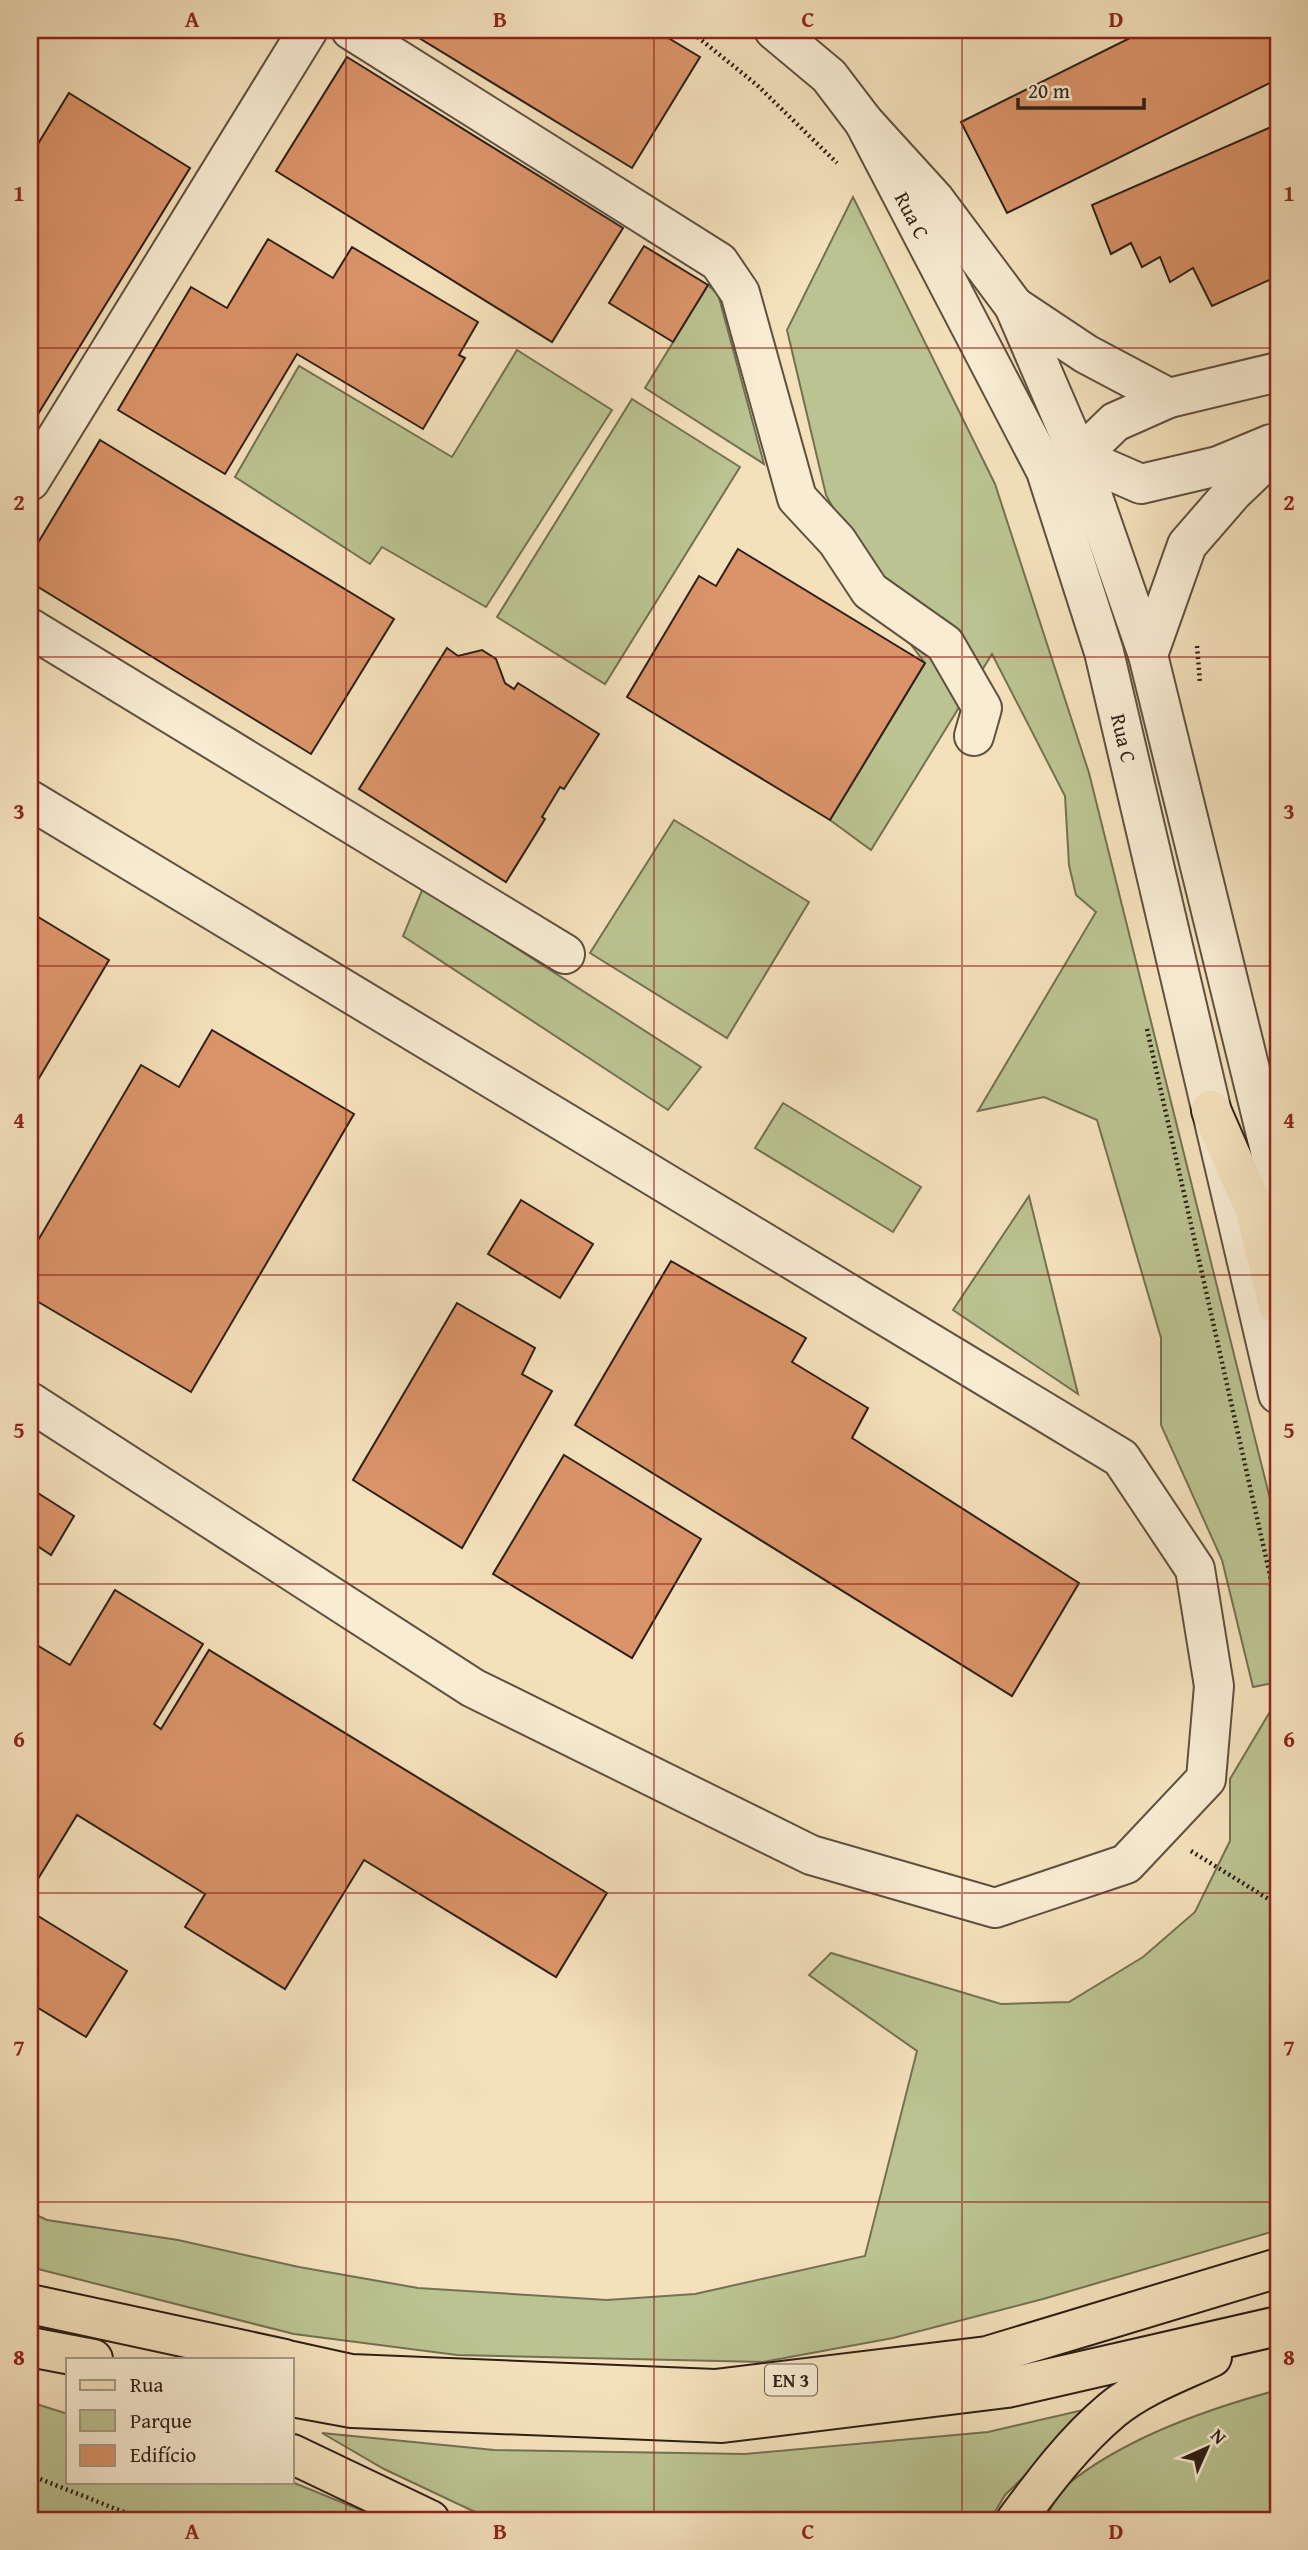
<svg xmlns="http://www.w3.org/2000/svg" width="1308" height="2550" font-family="'Gentium Book Plus',serif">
  <rect width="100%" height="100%" fill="#f4e1bc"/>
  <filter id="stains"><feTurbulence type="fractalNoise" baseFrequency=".00286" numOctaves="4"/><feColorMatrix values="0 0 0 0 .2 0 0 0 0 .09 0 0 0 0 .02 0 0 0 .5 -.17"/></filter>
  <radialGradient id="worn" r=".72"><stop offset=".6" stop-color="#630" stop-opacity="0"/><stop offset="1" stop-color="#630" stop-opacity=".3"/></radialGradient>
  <!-- green -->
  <g fill="#bac391" stroke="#747153" stroke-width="2">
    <path d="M853,197L995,484L1089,773L1278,1531V1682L1253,1687L1222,1560L1161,1425V1338L1097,1120L1044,1097L978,1111L1096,912L1076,895L1069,865L1065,796L992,654L871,850L830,820L925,663L902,633L826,495L787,330Z"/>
    <path d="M708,285L718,294L764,464L645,388Z"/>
    <path d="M517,350L612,410L486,607L382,547L370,564L235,477L299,366L452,457Z"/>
    <path d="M632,399L740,467L605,684L497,617Z"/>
    <path d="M674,820L809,902L727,1038L590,953Z"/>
    <path d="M423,888L701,1067L668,1110L403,936Z"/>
    <path d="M783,1103L921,1187L893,1232L755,1148Z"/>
    <path d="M1029,1196L1078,1394L953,1310Z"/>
    <path d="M1271,1710L1278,1741V2230L1043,2299L893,2338L763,2362L457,2355L294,2334L30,2267V2212L47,2220L178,2240L299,2267L418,2288L607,2300L695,2294L865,2256L917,2051L809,1975L831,1953L1001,2004L1069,2002L1143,1957L1195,1912L1230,1841V1779Z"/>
    <path d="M1278,2390V2520H1044C1051,2509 1058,2492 1068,2484C1126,2437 1207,2409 1278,2390Z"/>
    <path d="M30,2402L68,2414V2482H292L385,2520H30Z"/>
    <path d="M1096,2407L1005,2495L990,2520H492L384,2469L322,2433L494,2450L745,2454L988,2432Z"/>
  </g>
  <!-- building -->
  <g fill="#db9469" stroke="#2d1f15" stroke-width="2">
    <path d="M406,30H655L700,57L632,168Z"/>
    <path d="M1146,30H1272L1278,42V79L1007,213L961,122Z"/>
    <path d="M347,57L623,228L552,342L276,171Z"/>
    <path d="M69,93L190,168L30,427V157Z"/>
    <path d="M1278,124V276L1212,306L1193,268L1170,282L1160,257L1142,267L1131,243L1111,254L1092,205Z"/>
    <path d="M268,239L333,278L352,247L478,322L459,355L465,358L423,429L297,354L225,474L118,410L191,287L227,308Z"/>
    <path d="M644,246L708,285L673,342L609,303Z"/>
    <path d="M100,440L394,619L311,754L30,582V556Z"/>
    <path d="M738,549L925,663L830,820L627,697L699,576L716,586Z"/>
    <path d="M447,648L458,656L482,650L496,659L505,683L514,689L518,683L599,734L564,789L560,787L542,817L545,819L506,882L359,789Z"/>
    <path d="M30,912L109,960L32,1090L30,1088Z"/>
    <path d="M212,1030L354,1114L191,1392L30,1297V1254L141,1065L179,1087Z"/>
    <path d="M521,1200L593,1244L560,1298L488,1254Z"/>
    <path d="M671,1261L806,1338L792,1362L868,1408L852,1438L1079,1583L1012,1696L575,1425Z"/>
    <path d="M457,1303L535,1348L522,1374L552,1391L462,1548L353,1480Z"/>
    <path d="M564,1455L701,1539L632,1658L493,1574Z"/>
    <path d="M30,1488L74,1516L51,1555L30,1541Z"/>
    <path d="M115,1590L203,1644L154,1724L161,1729L209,1650L607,1893L556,1977L364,1860L285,1989L185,1927L205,1894L77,1815L30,1892V1641L70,1665Z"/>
    <path d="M30,1911L127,1971L86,2037L30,2003Z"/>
  </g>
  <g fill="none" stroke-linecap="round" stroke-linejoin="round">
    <defs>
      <g id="minor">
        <path d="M351,30L719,262L740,293L797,498L837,541L870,591L945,644L982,708L974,736"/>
        <path d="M774,30L829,76L864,122L935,200L1014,306L1079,457L1148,655L1278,1183"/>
        <path id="s1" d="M864,122L1046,471L1104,652L1278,1394"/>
        <path d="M1014,306L1086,354L1169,398L1278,372"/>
        <path d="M1079,457L1141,484L1218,466L1271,444"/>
        <path d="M1059,465L1079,457L1115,422L1169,398"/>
        <path d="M30,481L308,30"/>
        <path d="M30,628L565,954"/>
        <path d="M1148,655L1187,545L1233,492L1278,449"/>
        <path d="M30,800L1121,1458L1195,1569L1214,1686L1206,1779L1126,1864L995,1908L811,1855L473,1688L30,1402"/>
      </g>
      <g id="major">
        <path d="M1211,1110L1254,1208L1278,1305"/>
        <path d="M30,2304L285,2359"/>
        <path d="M30,2347L93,2359"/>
        <path d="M292,2361L351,2374L715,2389L987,2356L1278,2268"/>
        <path d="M292,2397L352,2408L722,2423L1007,2388L1278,2326"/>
        <path d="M292,2454L430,2520"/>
        <path d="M1016,2520C1045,2481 1074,2442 1112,2410C1141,2386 1178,2373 1212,2357"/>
      </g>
    </defs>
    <!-- minor casing -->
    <use href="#minor" stroke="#5f503f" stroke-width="42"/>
    <!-- major casing -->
    <use href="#major" stroke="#2d1f15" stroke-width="42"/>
    <!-- path -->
    <g stroke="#2d1f15" stroke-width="4.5" stroke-dasharray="2 3.5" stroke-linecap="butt">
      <path d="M689,30L757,85L837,163"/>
      <path d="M1197,646L1200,683"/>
      <path d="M1147,1029L1278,1611"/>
      <path d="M1191,1851L1278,1905"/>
      <path d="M30,2475L144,2520"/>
    </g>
    <!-- minor -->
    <use href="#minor" stroke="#f8ecd3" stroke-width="38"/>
    <!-- major -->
    <use href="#major" stroke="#f4e1bc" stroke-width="38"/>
  </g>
  <!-- grid -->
  <path fill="none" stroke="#8f2418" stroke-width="2" stroke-opacity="0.55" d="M346,30V2520M654,30V2520M962,30V2520M30,348H1278M30,657H1278M30,966H1278M30,1275H1278M30,1584H1278M30,1893H1278M30,2202H1278"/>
  <g text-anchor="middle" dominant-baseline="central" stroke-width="7" stroke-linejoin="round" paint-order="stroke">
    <!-- shield labels -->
    <rect fill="#f8ecd3" stroke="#6a5c4e" stroke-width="2" x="765" y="2364.5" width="52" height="31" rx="5"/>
    <g font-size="19" font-weight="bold" fill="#2d1f15">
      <text x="791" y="2380">EN 3</text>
    </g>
    <!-- street labels -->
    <g font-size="21" fill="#2d1f15" stroke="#f8ecd3">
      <text stroke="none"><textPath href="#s1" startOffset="105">Rua C</textPath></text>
      <text stroke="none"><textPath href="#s1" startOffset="672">Rua C</textPath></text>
    </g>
  </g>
  <!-- margin -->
  <rect width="1308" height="2550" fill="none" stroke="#f4e1bc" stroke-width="77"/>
  <!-- legend -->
  <rect x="66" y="2358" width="228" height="126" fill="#f8ecd3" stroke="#a79a87" stroke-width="2"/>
  <rect x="80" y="2380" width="35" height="10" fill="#f4e1bc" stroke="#a79a87" stroke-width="2"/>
  <text x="130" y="2392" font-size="21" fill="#2d1f15">Rua</text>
  <rect x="80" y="2410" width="35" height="21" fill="#bac391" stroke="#a79a87" stroke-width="2"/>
  <text x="130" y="2428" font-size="21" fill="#2d1f15">Parque</text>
  <rect x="80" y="2445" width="35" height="21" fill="#db9469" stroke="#a79a87" stroke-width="2"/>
  <text x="130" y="2462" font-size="21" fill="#2d1f15">Edifício</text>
  <!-- north arrow -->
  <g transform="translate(1207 2448) rotate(45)" stroke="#f8ecd3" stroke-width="5" paint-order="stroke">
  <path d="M0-5L12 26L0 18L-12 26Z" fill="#2d1f15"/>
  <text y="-10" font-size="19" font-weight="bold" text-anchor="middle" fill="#2d1f15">N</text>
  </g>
  <!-- scale -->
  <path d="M1018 98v10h126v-10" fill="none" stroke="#2d1f15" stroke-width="3.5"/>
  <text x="1028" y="98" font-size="21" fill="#2d1f15" stroke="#f8ecd3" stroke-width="5" paint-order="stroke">20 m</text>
  <rect x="38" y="38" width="1232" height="2474" fill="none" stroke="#8f2418" stroke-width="2.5"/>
  <g font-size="23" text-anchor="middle" font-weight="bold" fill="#8f2418">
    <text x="192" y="27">A</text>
    <text x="500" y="27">B</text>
    <text x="808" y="27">C</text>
    <text x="1116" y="27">D</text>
    <text x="19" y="201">1</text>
    <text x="1289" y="201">1</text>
    <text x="19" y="510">2</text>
    <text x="1289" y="510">2</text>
    <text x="19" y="819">3</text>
    <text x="1289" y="819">3</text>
    <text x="19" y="1128">4</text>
    <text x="1289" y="1128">4</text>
    <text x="19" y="1438">5</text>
    <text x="1289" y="1438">5</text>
    <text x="19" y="1747">6</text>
    <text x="1289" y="1747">6</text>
    <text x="19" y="2056">7</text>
    <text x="1289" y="2056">7</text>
    <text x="19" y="2365">8</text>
    <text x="1289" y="2365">8</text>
    <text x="192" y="2539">A</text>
    <text x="500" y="2539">B</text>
    <text x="808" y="2539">C</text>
    <text x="1116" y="2539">D</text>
  </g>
  <rect width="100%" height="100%" filter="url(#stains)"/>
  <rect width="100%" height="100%" fill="url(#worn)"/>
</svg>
